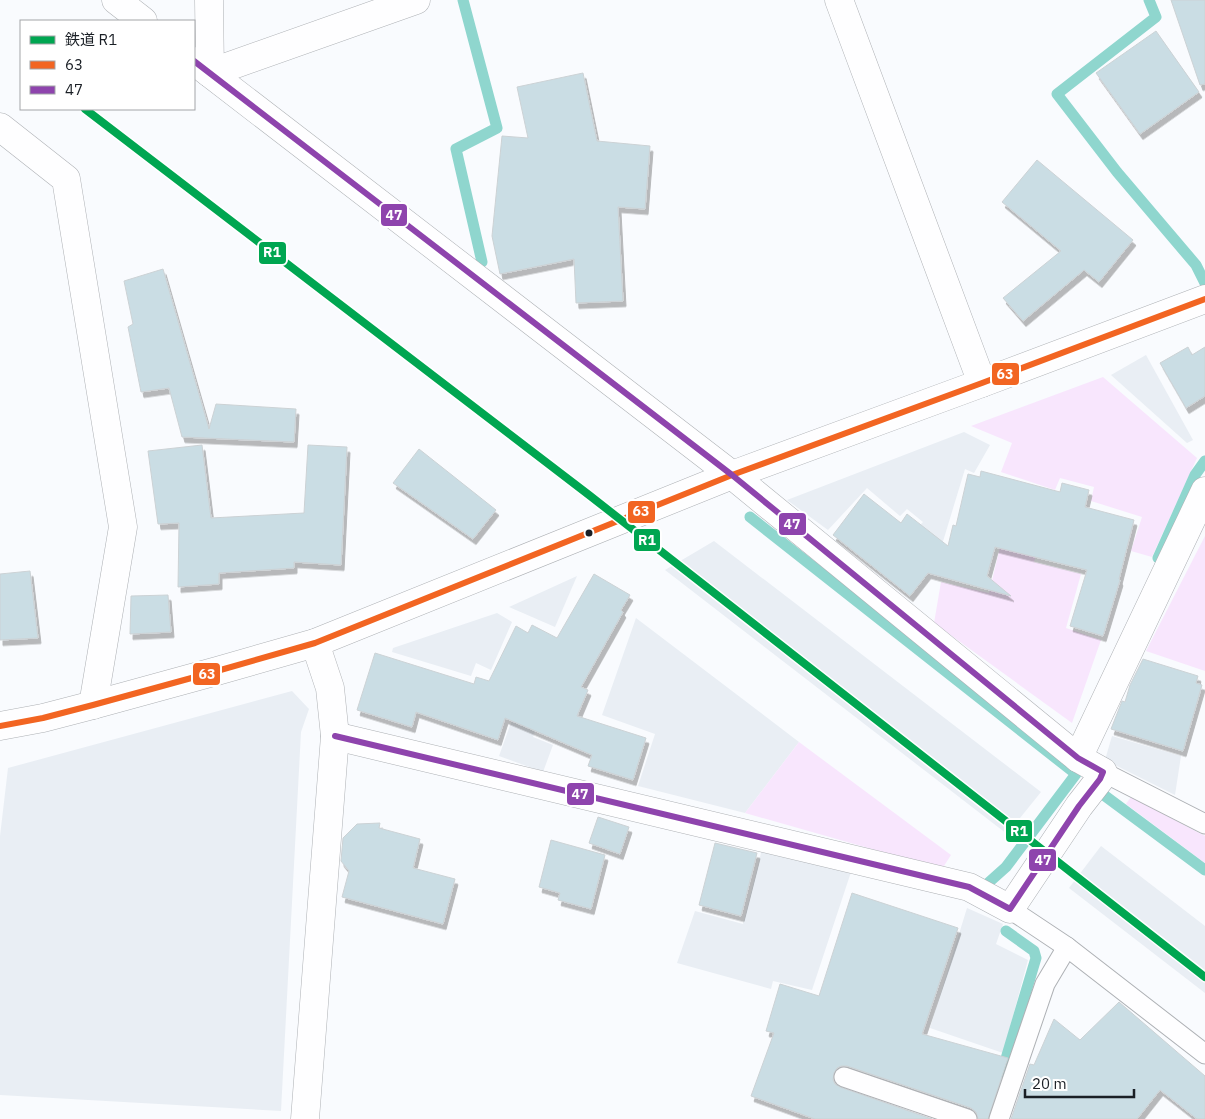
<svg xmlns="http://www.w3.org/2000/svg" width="1205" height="1119" font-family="'IBM Plex Sans','Noto Sans JP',sans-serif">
  <defs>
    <filter id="shadow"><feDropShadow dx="3" dy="5.5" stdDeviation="0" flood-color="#0004"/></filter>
  </defs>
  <rect width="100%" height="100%" fill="#f9fbfe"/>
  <!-- built -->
  <g fill="#e9eef4">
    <path d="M1146,355L1193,440L1187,443L1111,375Z"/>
    <path d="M964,432L990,445L974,473L965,469L941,548L918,527L923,522L907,509L900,516L867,488L828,530L787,500Z"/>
    <path d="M714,541L1041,792L1007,834L665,570Z"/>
    <path d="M577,576L555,627L509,607Z"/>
    <path d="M497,613L512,622L491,670L476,663L471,676L392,652L393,648Z"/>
    <path d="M636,618L799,742L745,813L638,786L655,734L602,715Z"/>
    <path d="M292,691L309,709L301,732L281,1111L0,1095V836L8,768Z"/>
    <path d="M522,692L540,718L533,737L553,745L543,772L499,756Z"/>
    <path d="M1112,736L1181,756L1175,795L1105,760Z"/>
    <path d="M1101,846L1205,926V993L1069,888Z"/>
    <path d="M762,849L851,872L812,990L773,981L771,989L677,963L695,911L743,924Z"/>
    <path d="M967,908L1003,924L996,944L1028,960L1003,1053L930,1028Z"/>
  </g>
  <!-- green -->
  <g fill="#f8e6fd">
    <path d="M1103,377L1197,458L1152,557L1131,551L1142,517L1091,501L1094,487L1060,478L1055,490L1001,472L1012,443L971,426Z"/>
    <path d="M1205,536V671L1146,651Z"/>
    <path d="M1002,539L1038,549L1034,562L1081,574L1066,628L1101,640L1072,723L934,623L941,582L989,593Z"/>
    <path d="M799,742L951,855L942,869L745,813Z"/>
    <path d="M1131,797L1205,836V863L1126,804Z"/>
  </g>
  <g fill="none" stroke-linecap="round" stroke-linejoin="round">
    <!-- stream -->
    <g stroke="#8fd6ce" stroke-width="11">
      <path d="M463,0L497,128L456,149L482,262"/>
      <path d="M1149,0L1156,17L1057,94L1117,172L1196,265L1205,283"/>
      <path d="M750,517L1076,774L1006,867L987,884"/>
      <path d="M1158,558L1195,475L1205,461"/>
      <path d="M1093,787L1205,870"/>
      <path d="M1002,1072L1036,958L1034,951L1006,931"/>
    </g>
  </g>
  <!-- building -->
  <g fill="#cadde4" stroke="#ccd2d5" filter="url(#shadow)">
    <path d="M1171,0H1205V84L1200,85Z"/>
    <path d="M1156,31L1199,92L1140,134L1096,73Z"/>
    <path d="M583,73L597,141L650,146L645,209L618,207L623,301L576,303L574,259L500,274L492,236L502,136L528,138L517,87Z"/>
    <path d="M1037,160L1133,240L1099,282L1084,270L1023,321L1003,298L1061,251L1002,202Z"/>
    <path d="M163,269L209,429L216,404L296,409L294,442L182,437L169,388L141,392L128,327L133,324L124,281Z"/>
    <path d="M1188,347L1192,355L1205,347V396L1186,408L1160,363Z"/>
    <path d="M202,445L211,518L304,513L308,445L347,447L341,565L294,562V568L219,573V584L178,587L179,523L158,524L148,451Z"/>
    <path d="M419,449L496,510L473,539L393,483Z"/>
    <path d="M981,471L1060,492L1062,483L1089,490L1085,507L1134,520L1119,579L1120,580L1103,636L1070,626L1087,570L995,547L987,576L1011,596L928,573L910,596L833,535L864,494L901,523L907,514L948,546L953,525L956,526L968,474L980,477Z"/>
    <path d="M30,571L38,638L0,640V574Z"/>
    <path d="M594,574L630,595L621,610L623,612L581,687L588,690L577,716L646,738L633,780L588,766L592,755L505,718L498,740L416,712L412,727L357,710L375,653L474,684L476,677L489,681L516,626L528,633L532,625L557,638Z"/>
    <path d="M168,595L171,632L130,634L131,596Z"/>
    <path d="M1143,659L1198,676L1196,683L1202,685L1183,751L1111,729L1122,701L1125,702L1130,685Z"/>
    <path d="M598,817L629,827L620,854L589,843Z"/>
    <path d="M380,823L379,828L420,839L413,868L455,879L443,924L342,897L349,871L341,861L343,838L357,824Z"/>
    <path d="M551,840L605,855L591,909L558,900L560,893L539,887Z"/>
    <path d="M715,843L757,853L741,916L699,905Z"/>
    <path d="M852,893L958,928L922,1034L1008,1058L988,1119H978L976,1112L971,1108L847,1066H841L837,1068L834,1073L833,1080L835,1084L840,1087L932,1119H815L751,1096L774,1033L766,1031L780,984L819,996Z"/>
    <path d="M1119,1002L1205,1076V1119H1197L1160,1090L1137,1119H1011L1030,1064L1034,1065L1054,1019L1080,1040Z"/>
  </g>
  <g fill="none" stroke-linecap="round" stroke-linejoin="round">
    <defs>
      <g id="lane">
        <path d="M1103,772L1205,824"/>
        <path d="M1010,909L1067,947L1205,1054"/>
        <path d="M844,1077L967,1119"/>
        <path d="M999,1119L1045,984L1067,947"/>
      </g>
      <g id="street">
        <path d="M116,0L143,21"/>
        <path d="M209,0L210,73"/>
        <path d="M839,0L982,383"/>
        <path d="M194,61L732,475L1078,758L1103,772L1100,779L1079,806L1010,909L969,887L335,736"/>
        <path d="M210,73L416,0"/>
        <path d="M0,127L66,179L123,527L93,705"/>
        <path d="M1078,758L1205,491"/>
        <path d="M305,1119L335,736L330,688L315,643"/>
      </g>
      <path id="secondary" d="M0,726L43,718L93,705L217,671L315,643L732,475L982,383L1205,299"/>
    </defs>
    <!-- lane casing -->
    <use href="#lane" stroke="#aeb1b5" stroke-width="21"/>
    <!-- street casing -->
    <use href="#street" stroke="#aeb1b5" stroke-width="29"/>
    <!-- secondary casing -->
    <use href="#secondary" stroke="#aeb1b5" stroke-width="29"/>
    <!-- lane -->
    <use href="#lane" stroke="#fefeff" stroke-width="19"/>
    <!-- street -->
    <use href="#street" stroke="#fefeff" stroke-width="28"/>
    <!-- secondary -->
    <use href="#secondary" stroke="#fefeff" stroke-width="28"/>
    <defs>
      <path id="bus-1" d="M0,726L43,718L93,705L217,671L315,643L732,475L982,383L1205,299"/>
      <path id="bus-2" d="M194,61L732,475L1078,758L1103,772L1100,779L1079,806L1010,909L969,887L335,736"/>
    </defs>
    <!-- bus-1 casing -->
    <use href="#bus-1" stroke="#fff" stroke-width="10"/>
    <!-- bus-2 casing -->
    <use href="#bus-2" stroke="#fff" stroke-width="10"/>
    <!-- bus-1 -->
    <use href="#bus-1" stroke="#f26522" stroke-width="6"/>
    <!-- bus-2 -->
    <use href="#bus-2" stroke="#8e44ad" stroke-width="6"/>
    <defs>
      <path id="rail-1" d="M85,109L589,495L1205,977"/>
    </defs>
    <!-- rail-1 casing -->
    <use href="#rail-1" stroke="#fff" stroke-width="11"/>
    <!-- rail-1 -->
    <use href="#rail-1" stroke="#00a651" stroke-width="8"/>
  </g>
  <!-- markers -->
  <circle fill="#1a1f25" stroke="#fff" stroke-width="2" cx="589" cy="533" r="4.5"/>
  <g stroke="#fff" stroke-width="2">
    <rect x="380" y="203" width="28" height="24" rx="5" fill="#8e44ad"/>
    <rect x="258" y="241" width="29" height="24" rx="5" fill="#00a651"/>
    <rect x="991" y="362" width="29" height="24" rx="5" fill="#f26522"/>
    <rect x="627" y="500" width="29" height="24" rx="5" fill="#f26522"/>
    <rect x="778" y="512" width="29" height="24" rx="5" fill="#8e44ad"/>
    <rect x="633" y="528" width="28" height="24" rx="5" fill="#00a651"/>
    <rect x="192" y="662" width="29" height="24" rx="5" fill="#f26522"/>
    <rect x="566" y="782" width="29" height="24" rx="5" fill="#8e44ad"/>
    <rect x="1005" y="819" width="28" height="24" rx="5" fill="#00a651"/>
    <rect x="1028" y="848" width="29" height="24" rx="5" fill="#8e44ad"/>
  </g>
  <g font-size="14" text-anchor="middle" font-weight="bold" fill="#fff">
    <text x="394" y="220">47</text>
    <text x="272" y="257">R1</text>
    <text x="1005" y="379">63</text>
    <text x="641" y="516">63</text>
    <text x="792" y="529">47</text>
    <text x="647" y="545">R1</text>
    <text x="207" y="679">63</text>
    <text x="580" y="799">47</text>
    <text x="1019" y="836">R1</text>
    <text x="1043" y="865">47</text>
  </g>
  <!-- legend -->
  <rect x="20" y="20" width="175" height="90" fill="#ffffff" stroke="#a3a5a8"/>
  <rect x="30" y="36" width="25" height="8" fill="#00a651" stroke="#a3a5a8"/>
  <text x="65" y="45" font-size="15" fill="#1a1f25">鉄道 R1</text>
  <rect x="30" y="61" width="25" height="8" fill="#f26522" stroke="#a3a5a8"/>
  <text x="65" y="70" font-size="15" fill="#1a1f25">63</text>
  <rect x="30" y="86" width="25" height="8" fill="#8e44ad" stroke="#a3a5a8"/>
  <text x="65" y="95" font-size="15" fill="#1a1f25">47</text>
  <!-- scale -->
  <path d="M1025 1089v8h109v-8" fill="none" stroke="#1a1f25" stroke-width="2.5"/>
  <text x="1032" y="1089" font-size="15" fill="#1a1f25" stroke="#ffffff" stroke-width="4" paint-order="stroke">20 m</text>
</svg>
